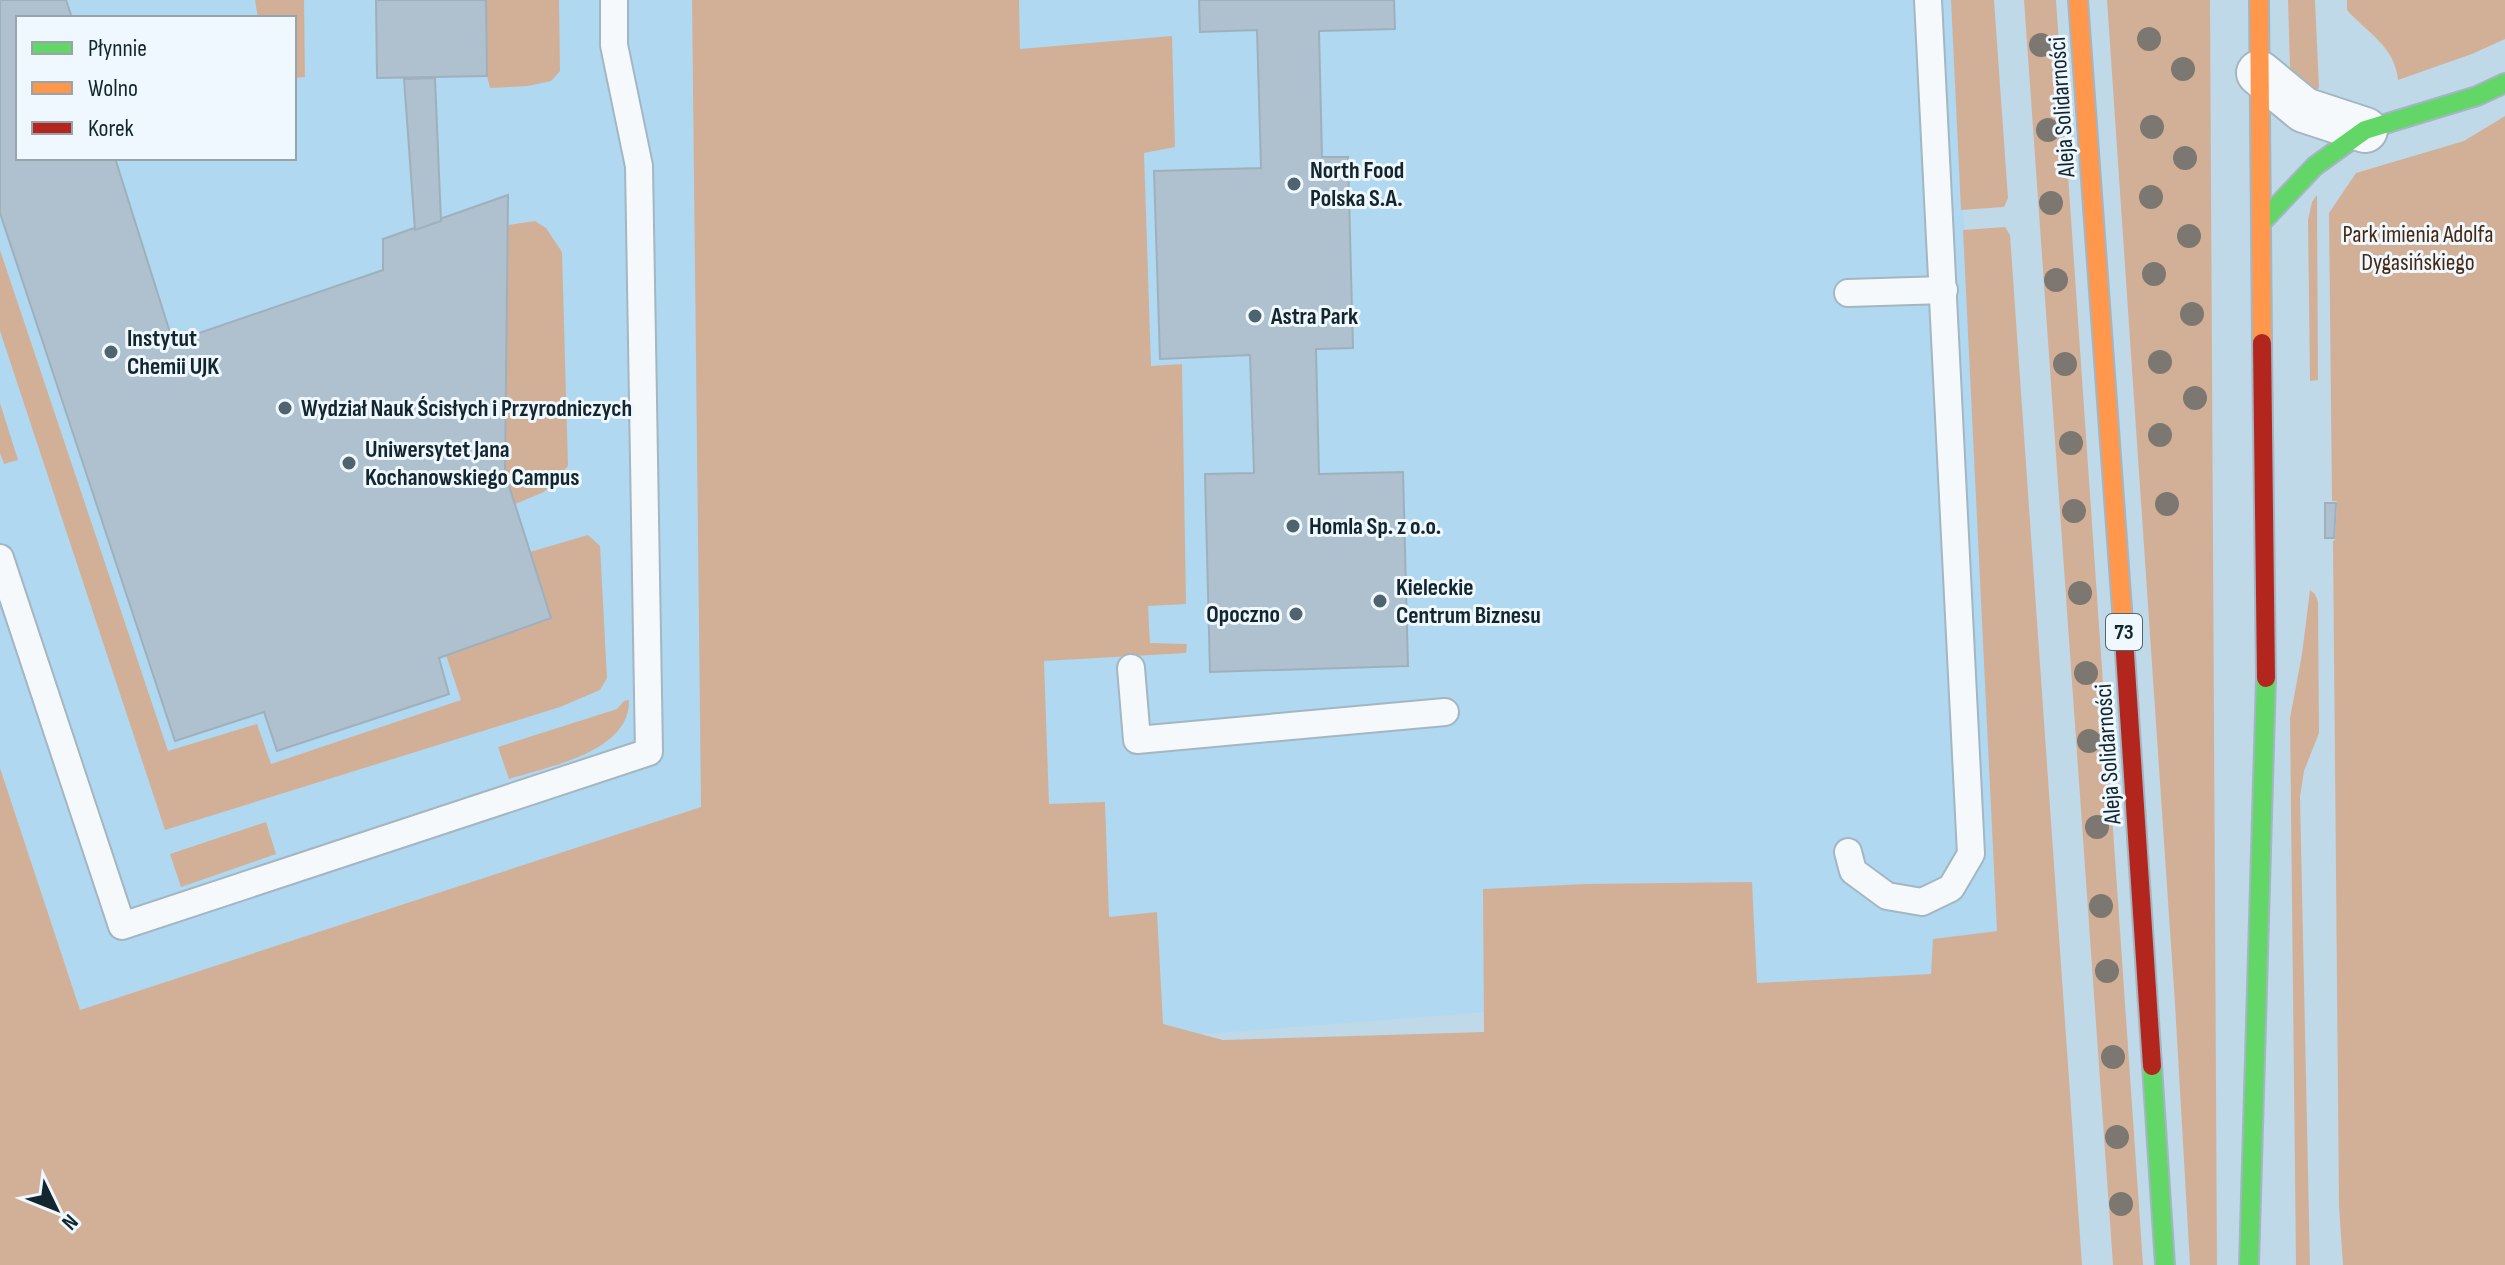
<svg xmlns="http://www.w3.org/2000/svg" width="2505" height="1265" font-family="'Sofia Sans Condensed',sans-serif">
  <rect width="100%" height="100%" fill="#c0d9e8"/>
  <!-- built -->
  <g fill="#b0d8f0" fill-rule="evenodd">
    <path d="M0,0H692L702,807L80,1010L0,768ZM18,18H294V158H18Z"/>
    <path d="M719,0H1951L2009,971L785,1067Z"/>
  </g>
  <!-- green -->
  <g fill="#d2b098">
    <path d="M255,0H304L305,77L294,78V18H258Z"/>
    <path d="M486,0H559L560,71L551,81L528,86L490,88L487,76Z"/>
    <path d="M692,0H1019L1020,49L1172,36L1175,147L1144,153L1151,366L1182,364L1186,604L1148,606L1150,643L1187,644L1186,653L1044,661L1049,804L1105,802L1109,917L1157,912L1163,1024L1223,1040L1484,1032L1483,889L1586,884L1752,882L1757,983L1931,974L1933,939L1997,931L1963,230L2005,227L2010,235L2082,1265H0V768L80,1010L701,807Z"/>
    <path d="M1951,0H1994L2008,198L2004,207L1961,210Z"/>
    <path d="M2024,0H2056L2143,1265H2113Z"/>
    <path d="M2107,0H2210L2217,1265H2190L2175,1004Z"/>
    <path d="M2288,0H2315L2319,87L2314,95L2295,77L2290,68Z"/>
    <path d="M2347,0H2505V39L2472,54L2398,80C2395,46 2367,33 2347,10Z"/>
    <path d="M2505,116V1265H2343L2339,1206L2333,541L2335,540L2337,501H2332L2329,213L2356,173L2464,141Z"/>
    <path d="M2317,195L2318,380L2310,381L2308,220L2312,202Z"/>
    <path d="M535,221L546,228L562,252L568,466L544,492L515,504L505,473L508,225Z"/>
    <path d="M0,250L168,751L257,724L271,764L461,700L446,655L551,618L530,552L588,535L600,546L607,678L600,690L560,707L165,830L0,331Z"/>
    <path d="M0,403L18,460L4,464L0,453Z"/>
    <path d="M2310,590L2315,594L2318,602L2319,733L2304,771L2300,797L2310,1265H2296L2290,718L2302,654Z"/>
    <path d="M629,700C631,752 547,767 509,779L498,747L617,709L624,701Z"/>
    <path d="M266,822L276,854L181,887L170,854Z"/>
  </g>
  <!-- building -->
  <g fill="#afc0ce" stroke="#9fb0bd" stroke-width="2">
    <path d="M0,0H66L72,18H18V158H115L173,342L383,270V239L508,195L505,473L551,618L439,658L449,694L277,751L264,712L175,741L0,213Z"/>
    <path d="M376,0H486L487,76L377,78Z"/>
    <path d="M1199,0H1394L1395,29L1319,31L1322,157H1348L1353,348L1316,349L1319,474L1403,472L1408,666L1210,672L1205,474L1254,473L1250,355L1160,359L1154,171L1261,168L1257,30L1200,32Z"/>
    <path d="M435,78L441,221L415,230L404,79Z"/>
    <path d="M2325,503H2336L2334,538H2325Z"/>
  </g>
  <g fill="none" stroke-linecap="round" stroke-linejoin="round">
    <defs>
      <g id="lane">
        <path d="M1848,293L1944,290"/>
        <path d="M0,558L122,926L649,752L639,166L614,45V0"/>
        <path d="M1131,668L1137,740L1445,712"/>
        <path d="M1848,852L1853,871L1887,896L1922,902L1951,888L1971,854L1928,0"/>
      </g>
      <path id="street" d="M2259,73L2304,110L2365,130"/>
      <g id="fast">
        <path d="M2261,223L2315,166L2365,130L2477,96L2505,83"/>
        <path d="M2152,1066L2165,1265"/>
        <path d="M2249,1265L2266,678"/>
      </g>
      <g id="slow">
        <path d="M2078,0L2123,623"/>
        <path d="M2259,0L2262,343"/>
      </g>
      <g id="jam">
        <path d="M2262,343L2266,678"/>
        <path d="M2123,623L2152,1066"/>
      </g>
    </defs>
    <!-- lane casing -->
    <use href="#lane" stroke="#a3b6c2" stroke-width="30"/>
    <!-- street casing -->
    <use href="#street" stroke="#a3b6c2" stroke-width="48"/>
    <!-- fast casing -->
    <use href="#fast" stroke="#a3b6c2" stroke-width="22"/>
    <!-- slow casing -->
    <use href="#slow" stroke="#a3b6c2" stroke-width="22"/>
    <!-- jam casing -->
    <use href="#jam" stroke="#a3b6c2" stroke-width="22"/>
    <!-- lane -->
    <use href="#lane" stroke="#f6f9fc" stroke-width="26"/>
    <!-- street -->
    <use href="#street" stroke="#f6f9fc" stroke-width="44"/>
    <!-- fast -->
    <use href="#fast" stroke="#63d668" stroke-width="18"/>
    <!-- slow -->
    <use href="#slow" stroke="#ff974d" stroke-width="18"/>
    <!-- jam -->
    <use href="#jam" stroke="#b3261e" stroke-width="18"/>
  </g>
  <!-- trees -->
  <g fill="#7d7771">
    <circle cx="2149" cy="39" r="12"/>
    <circle cx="2041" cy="45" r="12"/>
    <circle cx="2183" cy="69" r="12"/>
    <circle cx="2152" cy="127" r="12"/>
    <circle cx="2048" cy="130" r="12"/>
    <circle cx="2185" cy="158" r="12"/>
    <circle cx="2151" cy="197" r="12"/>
    <circle cx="2051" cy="203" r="12"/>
    <circle cx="2189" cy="236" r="12"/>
    <circle cx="2154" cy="274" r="12"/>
    <circle cx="2056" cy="280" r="12"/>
    <circle cx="2192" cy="314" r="12"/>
    <circle cx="2160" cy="362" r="12"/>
    <circle cx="2065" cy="364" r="12"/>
    <circle cx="2195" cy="398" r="12"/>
    <circle cx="2160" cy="435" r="12"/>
    <circle cx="2071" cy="443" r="12"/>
    <circle cx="2167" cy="504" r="12"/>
    <circle cx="2074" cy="511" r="12"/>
    <circle cx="2080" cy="593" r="12"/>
    <circle cx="2086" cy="673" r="12"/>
    <circle cx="2089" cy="741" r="12"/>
    <circle cx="2097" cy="827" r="12"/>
    <circle cx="2101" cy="906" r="12"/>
    <circle cx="2107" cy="971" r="12"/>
    <circle cx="2113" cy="1057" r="12"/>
    <circle cx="2117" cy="1137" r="12"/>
    <circle cx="2121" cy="1204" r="12"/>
  </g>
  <!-- markers -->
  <g fill="#50646f" stroke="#eff8fe" stroke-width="3">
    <circle cx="1294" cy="184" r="8"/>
    <circle cx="1255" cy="316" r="8"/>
    <circle cx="111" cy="352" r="8"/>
    <circle cx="285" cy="408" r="8"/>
    <circle cx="349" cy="463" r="8"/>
    <circle cx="1293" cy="526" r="8"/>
    <circle cx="1380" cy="601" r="8"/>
    <circle cx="1296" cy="614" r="8"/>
  </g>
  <g text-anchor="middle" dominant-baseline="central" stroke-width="6" stroke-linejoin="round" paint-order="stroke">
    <!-- shield labels -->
    <rect fill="#eff8fe" stroke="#55646c" stroke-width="2" x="2106" y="614" width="36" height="36" rx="6"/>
    <g font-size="22" font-weight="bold" fill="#13252e">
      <text x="2124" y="632">73</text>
    </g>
    <!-- street labels -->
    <g font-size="24" fill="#13252e" stroke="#eff8fe">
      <text transform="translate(2062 107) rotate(-94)">Aleja Solidarności</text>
      <text transform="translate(2108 754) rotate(-94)">Aleja Solidarności</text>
    </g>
    <!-- poi labels -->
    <g font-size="24" font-weight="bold" fill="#13252e" stroke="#eff8fe" text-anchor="start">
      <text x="1310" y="170">North Food<tspan x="1310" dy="28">Polska S.A.</tspan></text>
      <text x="1271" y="316">Astra Park</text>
      <text x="127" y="338">Instytut<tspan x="127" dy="28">Chemii UJK</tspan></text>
      <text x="301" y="408">Wydział Nauk Ścisłych i Przyrodniczych</text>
      <text x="365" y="449">Uniwersytet Jana<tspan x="365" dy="28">Kochanowskiego Campus</tspan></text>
      <text x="1309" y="526">Homla Sp. z o.o.</text>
      <text x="1396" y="587">Kieleckie<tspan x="1396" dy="28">Centrum Biznesu</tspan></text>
      <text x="1280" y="614" text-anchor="end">Opoczno</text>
    </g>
    <!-- park labels -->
    <g font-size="24" fill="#47270f" stroke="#eff8fe">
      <text x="2418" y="234">Park imienia Adolfa<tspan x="2418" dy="28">Dygasińskiego</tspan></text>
    </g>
  </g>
  <!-- legend -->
  <rect x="16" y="16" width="280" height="144" fill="#eff8fe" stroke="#97a4ab" stroke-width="2"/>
  <rect x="32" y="42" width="40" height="12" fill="#63d668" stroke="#97a4ab" stroke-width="2"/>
  <text x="88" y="56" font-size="24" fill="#13252e">Płynnie</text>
  <rect x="32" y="82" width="40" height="12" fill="#ff974d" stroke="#97a4ab" stroke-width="2"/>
  <text x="88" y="96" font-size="24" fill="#13252e">Wolno</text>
  <rect x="32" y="122" width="40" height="12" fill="#b3261e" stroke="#97a4ab" stroke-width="2"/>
  <text x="88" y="136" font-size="24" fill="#13252e">Korek</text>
  <!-- north arrow -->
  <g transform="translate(56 1209) rotate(133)" stroke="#eff8fe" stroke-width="6" paint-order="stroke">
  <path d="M0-6L14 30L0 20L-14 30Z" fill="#13252e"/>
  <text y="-12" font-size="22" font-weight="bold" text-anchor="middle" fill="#13252e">N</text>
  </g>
</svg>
